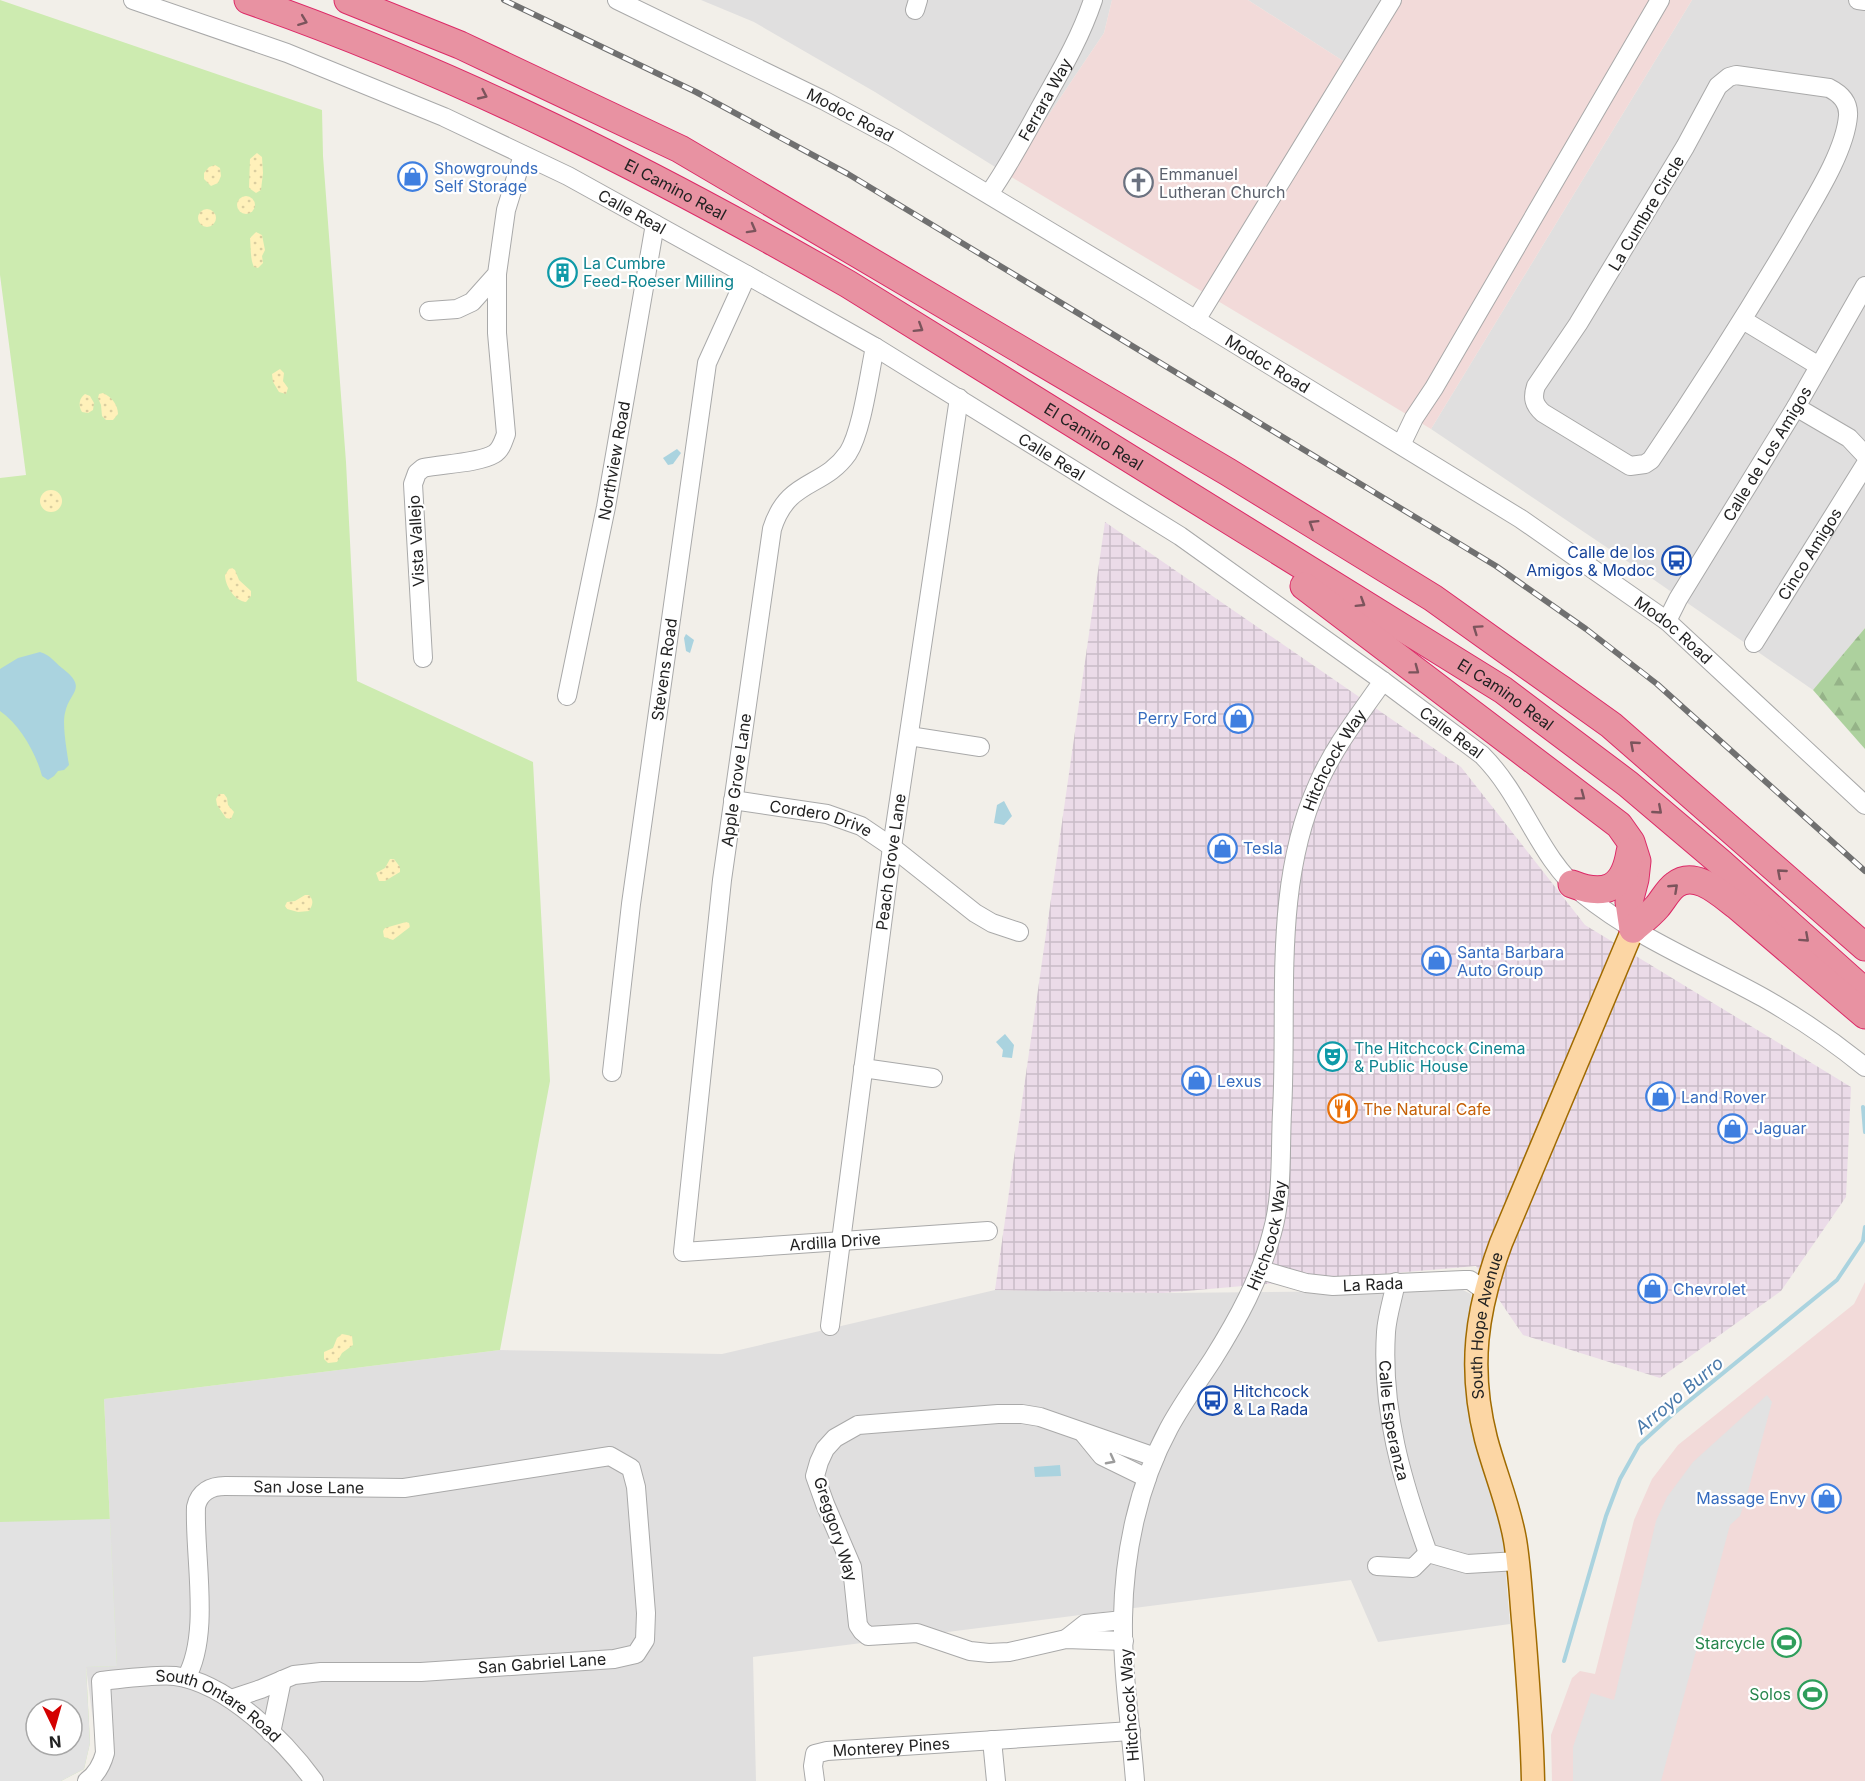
<svg xmlns="http://www.w3.org/2000/svg" width="1865" height="1781" font-family="Inter,sans-serif">
  <defs>
    <pattern id="industrial-grid" width="8" height="8" patternUnits="userSpaceOnUse" patternTransform="scale(1.5)"><rect width="8" height="8" fill="#ebdbe8"/><path d="M0 4h8M4 0v8" fill="none" stroke="#c9bcc7"/></pattern>
    <pattern id="forest-firs" width="22" height="20" patternUnits="userSpaceOnUse" patternTransform="scale(1.5)"><rect width="22" height="20" fill="#add19e"/><path d="M5 1l3.5 6h-7zM16 11l3.5 6h-7z" fill="#95b388"/></pattern>
    <pattern id="sand-dots" width="8" height="8" patternUnits="userSpaceOnUse" patternTransform="scale(1.5)"><rect width="8" height="8" fill="#fff1ba"/><path d="M2 2h.1M6 6h.1" fill="none" stroke="#dacea0" stroke-width="1.8" stroke-linecap="round"/></pattern>
  </defs>
  <rect width="100%" height="100%" fill="#f2efe9"/>
  <!-- residential -->
  <g fill="#e0dfdf">
    <path d="M701,0H1112L1104,33L1008,175L875,92L754,22Z"/>
    <path d="M1248,0H1390L1351,66Z"/>
    <path d="M1692,0H1865V628L1813,690L1624,559L1431,429Z"/>
    <path d="M995,1290L1163,1293L1463,1290L1471,1294L1473,1302L1466,1381L1503,1540L1510,1624L1378,1642L1351,1580L753,1657L756,1781H101L86,1667L117,1666L104,1399L500,1350L722,1354Z"/>
  </g>
  <!-- commercial -->
  <g fill="#f2dad9">
    <path d="M1112,0H1248L1351,66L1390,0H1692L1431,429L1008,175L1104,33Z"/>
    <path d="M1865,1282V1781H1552L1551,1735L1572,1678L1580,1671L1595,1674L1634,1520L1652,1479L1678,1445L1854,1304Z"/>
  </g>
  <!-- industrial -->
  <path fill="url(#industrial-grid)" d="M1105,522L1461,767L1585,925L1851,1087L1846,1197L1781,1291L1660,1378L1523,1335L1476,1266L1163,1293L995,1290Z"/>
  <!-- grass -->
  <path fill="#cdebb0" fill-rule="evenodd" d="M0,0L322,110L323,156L346,462L357,681L533,762L550,1081L500,1350L104,1399L117,1666L86,1667L90,1743L84,1769L61,1781H0V478L26,475L0,275ZM36,1709H72V1745H36Z"/>
  <!-- forest -->
  <path fill="url(#forest-firs)" d="M1865,628V749L1813,690Z"/>
  <!-- sand -->
  <g fill="url(#sand-dots)">
    <path d="M257,153L262,157L263,173L261,190L256,193L249,188L250,159Z"/>
    <path d="M215,165L220,168L221,176L218,183L211,186L204,179V173L209,167Z"/>
    <circle cx="246" cy="205" r="9"/>
    <circle cx="207" cy="218" r="9"/>
    <path d="M256,232L262,235L265,250L262,256L263,263L258,268L254,267C250,259 251,247 250,238Z"/>
    <path d="M280,369L284,373L283,381L288,388L286,394L279,392L273,382L272,374Z"/>
    <path d="M103,393C112,397 118,405 118,414L113,420H106L102,416L101,405L98,398L99,394Z"/>
    <path d="M85,394L90,396L94,403L93,410L88,413L82,412C78,406 79,398 85,394Z"/>
    <circle cx="51" cy="501" r="11"/>
    <path d="M232,568L235,570L239,580L251,591V596L246,602C235,601 225,586 225,575L229,569Z"/>
    <path d="M219,794H224L227,798L228,805L234,812L231,819L226,818L217,805L216,799Z"/>
    <path d="M390,859H394L400,867V872L385,881H379L376,873L385,868Z"/>
    <path d="M305,895H309C314,901 313,904 309,911L298,912L287,909L285,906L287,902L295,901Z"/>
    <path d="M406,922L409,923L410,927L393,940L384,937L383,931L385,928Z"/>
    <path d="M342,1334L352,1336L353,1345L342,1353L337,1362L328,1363L324,1359V1352L333,1348L337,1338Z"/>
  </g>
  <!-- parking -->
  <g fill="#e2e2e2" fill-rule="evenodd">
    <path d="M1767,1395L1772,1402L1747,1495L1740,1516L1730,1525L1661,1781H1573V1747L1591,1693L1614,1700L1656,1521L1667,1497L1693,1462Z"/>
    <path d="M110,1519L117,1666L86,1667L90,1743L84,1769L61,1781H0V1522ZM36,1709H72V1745H36Z"/>
  </g>
  <!-- water -->
  <g fill="#aad3df">
    <path d="M677,449L681,453L673,464L668,465L663,458Z"/>
    <path d="M686,634L694,640L690,653L686,651L684,638Z"/>
    <path d="M40,652C52,656 53,661 62,668C89,689 69,691 65,713C62,725 67,752 69,765L64,770L58,771L54,776L48,780L42,776C36,753 20,725 0,711V669L18,658Z"/>
    <path d="M1004,801L1012,816L1004,825L994,823L997,805Z"/>
    <path d="M1005,1034L1014,1045L1012,1058L1002,1057L1003,1050L996,1042Z"/>
    <path d="M1060,1465L1061,1476L1035,1477L1034,1467Z"/>
  </g>
  <g fill="none" stroke-linecap="round" stroke-linejoin="round">
    <!-- stream -->
    <g stroke="#aad3df" stroke-width="4">
      <path d="M1863,1107L1865,1132"/>
      <path d="M1564,1661L1606,1516L1620,1479L1639,1445L1673,1414L1837,1280L1863,1241L1865,1227"/>
    </g>
    <defs>
      <g id="minor">
        <path id="s1" d="M133,0L287,53L444,117L568,176L747,275L875,347L1180,536L1383,681L1482,755C1524,797 1538,857 1583,894C1637,938 1703,964 1764,998C1799,1018 1833,1041 1865,1067"/>
        <path id="s2" d="M617,0L825,101L896,139L1149,291L1521,519L1667,621L1865,805"/>
        <path d="M1858,0L1865,1"/>
        <path d="M915,10L918,0"/>
        <path d="M1736,75L1829,88C1841,94 1849,103 1848,116C1845,153 1811,204 1793,236C1748,312 1701,386 1651,460L1645,464L1630,466L1543,413C1534,405 1532,398 1536,386L1578,324L1685,147L1718,86L1729,77Z"/>
        <path id="s3" d="M989,194C1010,164 1027,131 1045,99C1063,67 1081,36 1093,0"/>
        <path d="M429,311L457,309L472,302L497,274L506,210L523,155"/>
        <path d="M1196,320L1392,0"/>
        <path d="M1743,320L1819,366"/>
        <path id="s4" d="M875,347C869,375 862,431 848,453C823,489 788,478 772,529L722,880L683,1252L988,1231"/>
        <path d="M1796,407L1849,438L1865,455"/>
        <path d="M1401,445L1414,418L1434,388L1660,0"/>
        <path id="s5" d="M1667,621L1678,599L1796,407L1865,286"/>
        <path id="s6" d="M1754,643L1865,465"/>
        <path d="M423,658L413,484L417,473L423,468C442,464 479,463 494,454C501,450 503,442 506,434L497,333V274"/>
        <path id="s7" d="M567,696L606,507L655,224"/>
        <path d="M909,736L980,747"/>
        <path id="s8" d="M733,800L827,814L861,826L892,847L975,913L992,923L1019,932"/>
        <path d="M863,1068L933,1078"/>
        <path id="s9" d="M612,1072L631,904L707,363L747,275"/>
        <path id="s10" d="M1261,1270L1306,1283L1333,1286L1464,1280H1470L1485,1291"/>
        <path id="s11" d="M1396,1282C1393,1298 1387,1316 1386,1332C1381,1410 1402,1481 1428,1553L1467,1564L1518,1561"/>
        <path id="s12" d="M830,1326L892,847L959,398"/>
        <path d="M1084,1434L1102,1456L1147,1478"/>
        <path d="M1377,1566L1413,1568L1428,1553"/>
        <path d="M1066,1639L1085,1624L1123,1620"/>
        <path d="M1124,1641L1066,1639L1009,1652L989,1653L970,1651L917,1633L868,1636L862,1631L858,1625L852,1567L825,1504L815,1476L819,1462L825,1449L835,1438L858,1425L998,1414H1022L1040,1417L1155,1457"/>
        <path id="s13" d="M186,1678C211,1634 194,1557 196,1507C199,1492 211,1486 225,1486L404,1488L610,1456L631,1468L636,1487L646,1613L645,1640L636,1654L614,1659L421,1672H321L294,1675L261,1689L231,1699"/>
        <path d="M271,1733L282,1680"/>
        <path d="M992,1740L996,1781"/>
        <path id="s14" d="M87,1781C97,1774 102,1764 105,1753L101,1681C122,1679 156,1674 175,1676C227,1683 284,1740 314,1781"/>
        <path id="s15" d="M815,1781L813,1766L815,1754L827,1751L1131,1731"/>
        <path id="s16" d="M1135,1781C1131,1728 1122,1671 1123,1618C1124,1553 1138,1485 1169,1428C1182,1404 1198,1382 1213,1359C1238,1319 1260,1279 1272,1233C1283,1194 1280,1152 1282,1112C1288,1003 1272,886 1318,784C1334,747 1360,714 1383,681"/>
      </g>
      <g id="major">
        <path id="s17" d="M1533,1781C1532,1731 1528,1681 1524,1631C1521,1601 1520,1570 1515,1540C1509,1505 1495,1473 1486,1439C1468,1368 1476,1311 1501,1243L1633,929"/>
      </g>
      <g id="highway">
        <path id="s18" d="M248,0C458,73 656,174 848,284L1503,690L1628,784L1720,862L1865,992"/>
        <path d="M348,0L460,45L680,149L1228,472L1433,598L1611,725L1865,947"/>
        <path d="M1304,586L1619,825L1631,842L1637,861L1635,879L1629,902L1633,929"/>
        <path d="M1572,884C1605,897 1624,889 1630,852"/>
        <path d="M1633,929C1641,922 1650,915 1657,907C1663,900 1668,890 1675,885C1695,869 1721,894 1737,906L1865,1015"/>
      </g>
    </defs>
    <!-- minor casing -->
    <use href="#minor" stroke="#a9a9a9" stroke-width="20"/>
    <!-- major casing -->
    <use href="#major" stroke="#a06b00" stroke-width="25"/>
    <!-- highway casing -->
    <use href="#highway" stroke="#dc2a67" stroke-width="29"/>
    <!-- minor -->
    <use href="#minor" stroke="#fff" stroke-width="18"/>
    <!-- major -->
    <use href="#major" stroke="#fcd6a4" stroke-width="22"/>
    <!-- highway -->
    <use href="#highway" stroke="#e892a2" stroke-width="27"/>
    <defs>
      <path id="rail" d="M504,0L696,92L848,174L1496,566L1586,629L1657,684L1865,871"/>
    </defs>
    <!-- rail casing -->
    <use href="#rail" stroke="#707070" stroke-width="6"/>
    <!-- rail -->
    <use href="#rail" stroke="#fff" stroke-width="4" stroke-dasharray="11" stroke-linecap="butt"/>
  </g>
  <!-- one-way arrows -->
  <defs><path id="oneway-chevron" d="M-2-3.5L2.5 0L-2 3.5" fill="none" stroke-width="1.6" stroke-linecap="round" stroke-linejoin="round" transform="scale(1.5)"/></defs>
  <g stroke="#7b545c">
    <use href="#oneway-chevron" transform="translate(303 21) rotate(21)"/>
    <use href="#oneway-chevron" transform="translate(483 95) rotate(25)"/>
    <use href="#oneway-chevron" transform="translate(752 229) rotate(29)"/>
    <use href="#oneway-chevron" transform="translate(919 328) rotate(32)"/>
    <use href="#oneway-chevron" transform="translate(1313 524) rotate(-148)"/>
    <use href="#oneway-chevron" transform="translate(1361 603) rotate(32)"/>
    <use href="#oneway-chevron" transform="translate(1477 629) rotate(-145)"/>
    <use href="#oneway-chevron" transform="translate(1415 670) rotate(37)"/>
    <use href="#oneway-chevron" transform="translate(1634 745) rotate(-139)"/>
    <use href="#oneway-chevron" transform="translate(1581 796) rotate(37)"/>
    <use href="#oneway-chevron" transform="translate(1658 810) rotate(41)"/>
    <use href="#oneway-chevron" transform="translate(1781 873) rotate(-139)"/>
    <use href="#oneway-chevron" transform="translate(1674 888) rotate(-43)"/>
    <use href="#oneway-chevron" transform="translate(1805 938) rotate(42)"/>
  </g>
  <use stroke="#9c9c9c" href="#oneway-chevron" transform="translate(1111 1460) rotate(28)"/>
  <!-- icons -->
  <defs>
    <symbol id="shop-ring" viewBox="-11 -11 22 22"><circle r="9.5" fill="#fff" stroke="#3f7fe0" stroke-width="1.5"/><path d="M-5-2.5h2.3a2.7 3.5 0 0 1 5.4 0H5L5.5 6h-11ZM-1.5-2.5h3a1.5 2.3 0 0 0-3 0Z" fill="#3f7fe0"/></symbol>
    <symbol id="church-ring" viewBox="-11 -11 22 22"><circle r="9.5" fill="#fff" stroke="#6b7280" stroke-width="1.5"/><path d="M-1.2-6h2.4v3.5h3.3v2.4h-3.3V6h-2.4V-.1h-3.3v-2.4h3.3Z" fill="#6b7280"/></symbol>
    <symbol id="building-ring" viewBox="-11 -11 22 22"><circle r="9.5" fill="#fff" stroke="#0f9aa8" stroke-width="1.5"/><path d="M-4-6H4V6H1V3H-1V6H-4ZM-2.5-4.3h1.7v1.8h-1.7ZM.8-4.3h1.7v1.8H.8ZM-2.5-1h1.7V.8h-1.7ZM.8-1h1.7V.8H.8Z" fill="#0f9aa8"/></symbol>
    <symbol id="bus-ring" viewBox="-11 -11 22 22"><circle r="9.5" fill="#fff" stroke="#1a4fb4" stroke-width="1.5"/><path d="M-5-6H5V4H4V6H2V4H-2V6H-4V4H-5ZM-3.5-4V0h7V-4ZM-3.5 1.2v1.5H-2V1.2ZM2 1.2v1.5H3.5V1.2Z" fill="#1a4fb4"/></symbol>
    <symbol id="theatre-ring" viewBox="-11 -11 22 22"><circle r="9.5" fill="#fff" stroke="#0f9aa8" stroke-width="1.5"/><path d="M-5-5.5Q0-4 5-5.5V0Q5 5 0 6Q-5 5-5 0ZM-3.3-2.5H-1v1.5H-3.3ZM1-2.5H3.3v1.5H1ZM-2.8 1Q0 5.5 2.8 1Z" fill="#0f9aa8"/></symbol>
    <symbol id="restaurant-ring" viewBox="-11 -11 22 22"><circle r="9.5" fill="#fff" stroke="#e8710a" stroke-width="1.5"/><path d="M-5-6h1v4h1v-4h1v4h1v-4h1v5L-1.5 .5V6h-2V.5L-5-1ZM5-6V6H3V1.5H1.5Q1.5-4 5-6Z" fill="#e8710a"/></symbol>
    <symbol id="stadium-ring" viewBox="-11 -11 22 22"><circle r="9.5" fill="#fff" stroke="#2e9e5b" stroke-width="1.5"/><path d="M0-5a6.5 5 0 1 0 0 10a6.5 5 0 1 0 0-10ZM-3.5-1.8h7v3.6h-7Z" fill="#2e9e5b"/></symbol>
  </defs>
  <g fill-rule="evenodd">
    <use href="#shop-ring" x="396" y="160" width="33" height="33"/>
    <use href="#church-ring" x="1122" y="166" width="33" height="33"/>
    <use href="#building-ring" x="546" y="256" width="33" height="33"/>
    <use href="#bus-ring" x="1660" y="544" width="33" height="33"/>
    <use href="#shop-ring" x="1222" y="702" width="33" height="33"/>
    <use href="#shop-ring" x="1206" y="832" width="33" height="33"/>
    <use href="#shop-ring" x="1420" y="944" width="33" height="33"/>
    <use href="#theatre-ring" x="1316" y="1040" width="33" height="33"/>
    <use href="#shop-ring" x="1180" y="1064" width="33" height="33"/>
    <use href="#shop-ring" x="1644" y="1080" width="33" height="33"/>
    <use href="#restaurant-ring" x="1326" y="1092" width="33" height="33"/>
    <use href="#shop-ring" x="1716" y="1112" width="33" height="33"/>
    <use href="#shop-ring" x="1636" y="1272" width="33" height="33"/>
    <use href="#bus-ring" x="1196" y="1384" width="33" height="33"/>
    <use href="#shop-ring" x="1810" y="1482" width="33" height="33"/>
    <use href="#stadium-ring" x="1770" y="1626" width="33" height="33"/>
    <use href="#stadium-ring" x="1796" y="1678" width="33" height="33"/>
  </g>
  <g text-anchor="middle" dominant-baseline="central" stroke-width="4.5" stroke-linejoin="round" paint-order="stroke">
    <!-- street labels -->
    <g font-size="16" fill="#222" stroke="#fff">
      <text stroke="none"><textPath href="#s3" startOffset="110">Ferrara Way</textPath></text>
      <text stroke="none"><textPath href="#s2" startOffset="260">Modoc Road</textPath></text>
      <text stroke="none"><textPath href="#s18" startOffset="468">El Camino Real</textPath></text>
      <text stroke="none"><textPath href="#s1" startOffset="543">Calle Real</textPath></text>
      <text transform="translate(1646 213) rotate(-59)">La Cumbre Circle</text>
      <text stroke="none"><textPath href="#s2" startOffset="746">Modoc Road</textPath></text>
      <text stroke="none"><textPath href="#s18" startOffset="954">El Camino Real</textPath></text>
      <text stroke="none"><textPath href="#s5" startOffset="195">Calle de Los Amigos</textPath></text>
      <text stroke="none"><textPath href="#s1" startOffset="1029">Calle Real</textPath></text>
      <text stroke="none"><textPath href="#s7" startOffset="240">Northview Road</textPath></text>
      <text transform="translate(416 541) rotate(-93)">Vista Vallejo</text>
      <text stroke="none"><textPath href="#s6" startOffset="105">Cinco Amigos</textPath></text>
      <text stroke="none"><textPath href="#s2" startOffset="1232">Modoc Road</textPath></text>
      <text stroke="none"><textPath href="#s9" startOffset="406">Stevens Road</textPath></text>
      <text stroke="none"><textPath href="#s18" startOffset="1440">El Camino Real</textPath></text>
      <text stroke="none"><textPath href="#s1" startOffset="1515">Calle Real</textPath></text>
      <text stroke="none"><textPath href="#s16" startOffset="1065">Hitchcock Way</textPath></text>
      <text transform="translate(736 780) rotate(-82)">Apple Grove Lane</text>
      <text stroke="none"><textPath href="#s8" startOffset="90">Cordero Drive</textPath></text>
      <text stroke="none"><textPath href="#s12" startOffset="468">Peach Grove Lane</textPath></text>
      <text stroke="none"><textPath href="#s16" startOffset="579">Hitchcock Way</textPath></text>
      <text stroke="none"><textPath href="#s4" startOffset="1101">Ardilla Drive</textPath></text>
      <text stroke="none"><textPath href="#s10" startOffset="114">La Rada</textPath></text>
      <text stroke="none"><textPath href="#s17" startOffset="462">South Hope Avenue</textPath></text>
      <text stroke="none"><textPath href="#s11" startOffset="140">Calle Esperanza</textPath></text>
      <text stroke="none"><textPath href="#s13" startOffset="296">San Jose Lane</textPath></text>
      <text transform="translate(836 1529) rotate(72)">Greggory Way</text>
      <text transform="translate(542 1663) rotate(-4)">San Gabriel Lane</text>
      <text transform="translate(1129 1705) rotate(-94)">Hitchcock Way</text>
      <text stroke="none"><textPath href="#s14" startOffset="232">South Ontare Road</textPath></text>
      <text stroke="none"><textPath href="#s15" startOffset="104">Monterey Pines</textPath></text>
    </g>
    <!-- shop labels -->
    <g font-size="16" fill="#366cbe" stroke="#fff" text-anchor="start">
      <text x="434" y="168">Showgrounds<tspan x="434" dy="18">Self Storage</tspan></text>
      <text x="1217" y="718" text-anchor="end">Perry Ford</text>
      <text x="1243" y="848">Tesla</text>
      <text x="1457" y="952">Santa Barbara<tspan x="1457" dy="18">Auto Group</tspan></text>
      <text x="1217" y="1081">Lexus</text>
      <text x="1681" y="1097">Land Rover</text>
      <text x="1754" y="1128">Jaguar</text>
      <text x="1673" y="1289">Chevrolet</text>
      <text x="1806" y="1498" text-anchor="end">Massage Envy</text>
    </g>
    <!-- worship labels -->
    <g font-size="16" fill="#5b616d" stroke="#fff" text-anchor="start">
      <text x="1159" y="174">Emmanuel<tspan x="1159" dy="18">Lutheran Church</tspan></text>
    </g>
    <!-- culture labels -->
    <g font-size="16" fill="#0d838f" stroke="#fff" text-anchor="start">
      <text x="583" y="263">La Cumbre<tspan x="583" dy="18">Feed-Roeser Milling</tspan></text>
      <text x="1354" y="1048">The Hitchcock Cinema<tspan x="1354" dy="18">&amp; Public House</tspan></text>
    </g>
    <!-- transit labels -->
    <g font-size="16" fill="#164399" stroke="#fff" text-anchor="end">
      <text x="1655" y="552">Calle de los<tspan x="1655" dy="18">Amigos &amp; Modoc</tspan></text>
      <text x="1233" y="1391" text-anchor="start">Hitchcock<tspan x="1233" dy="18">&amp; La Rada</tspan></text>
    </g>
    <!-- food labels -->
    <g font-size="16" fill="#c56008" stroke="#fff" text-anchor="start">
      <text x="1363" y="1109">The Natural Cafe</text>
    </g>
    <!-- leisure labels -->
    <g font-size="16" fill="#27864d" stroke="#fff" text-anchor="end">
      <text x="1765" y="1643">Starcycle</text>
      <text x="1791" y="1694">Solos</text>
    </g>
    <!-- water labels -->
    <g font-size="18" font-style="italic" fill="#4a7aab" stroke="#fff">
      <text transform="translate(1679 1395) rotate(-40)">Arroyo Burro</text>
    </g>
  </g>
  <!-- north arrow -->
  <g transform="translate(54 1727) rotate(175)"><circle r="28" fill="#ffffff" stroke="#a7a7a7" stroke-width="1.5"/>
  <path d="M0-4.5L10 22L0 15L-10 22Z" fill="#d40000"/>
  <text y="-9" font-size="16" font-weight="bold" text-anchor="middle" fill="#222222">N</text>
  </g>
</svg>
